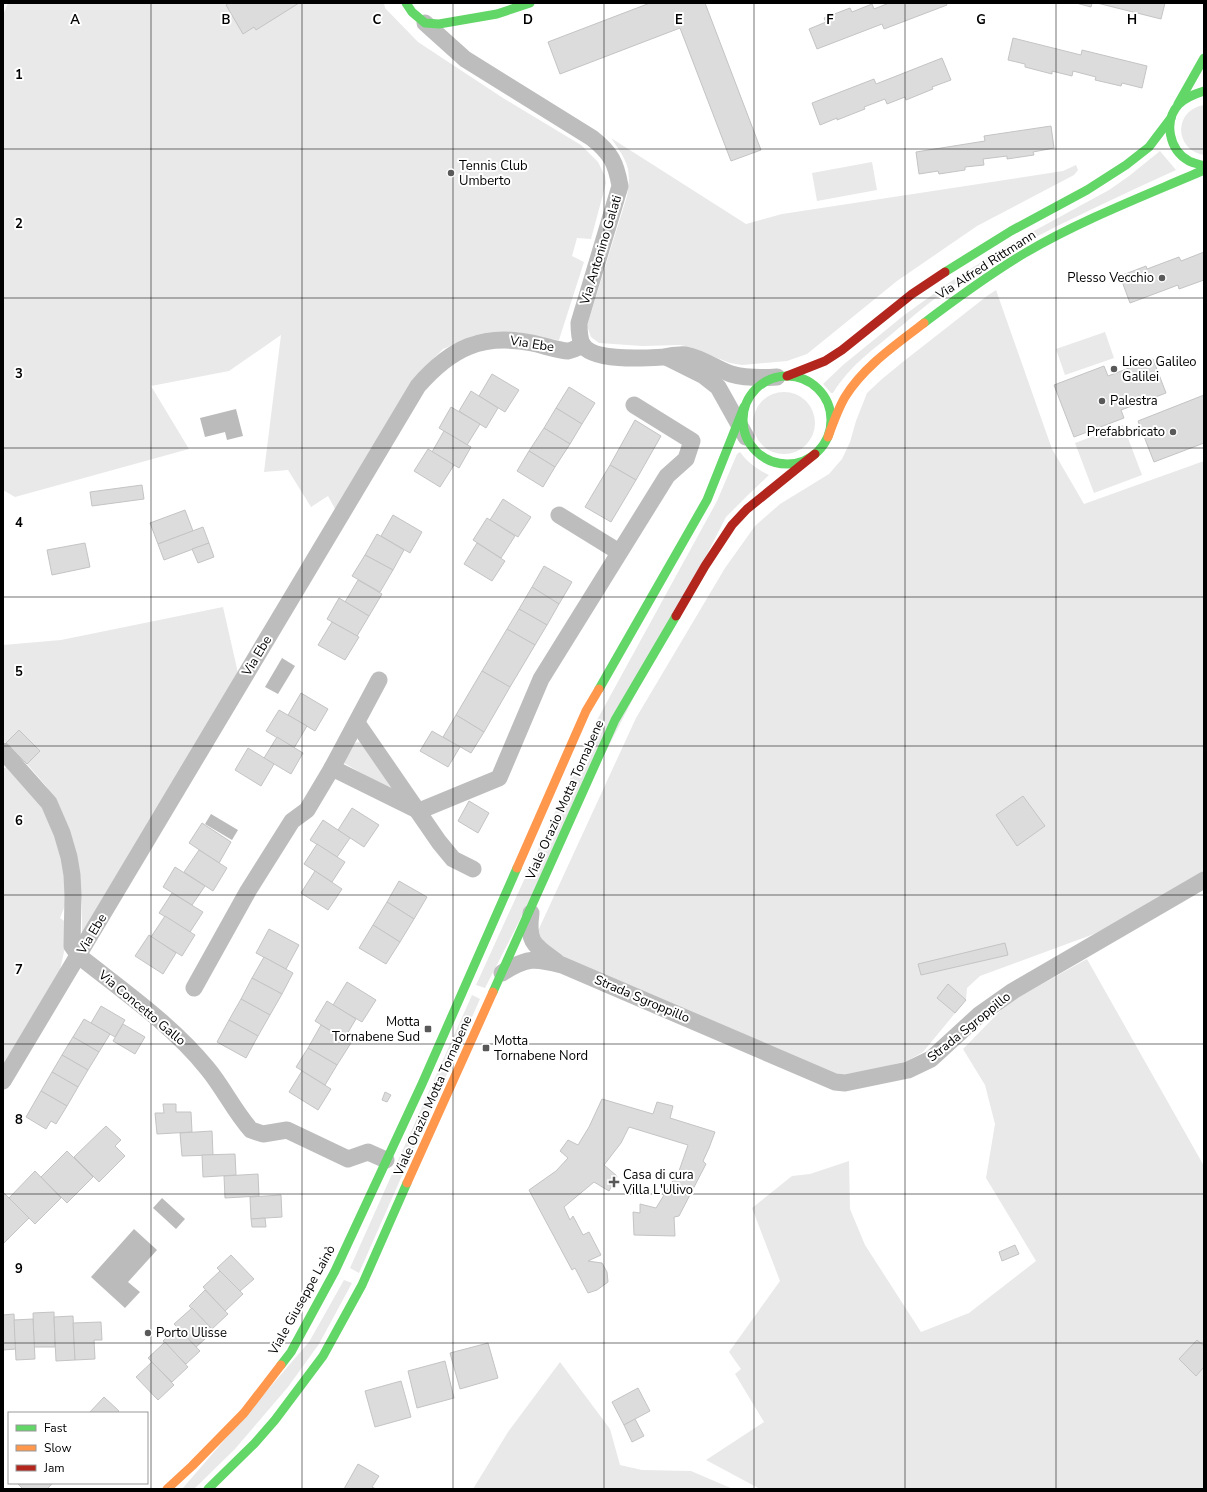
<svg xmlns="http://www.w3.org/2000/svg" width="1207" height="1492" font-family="'Nunito Sans',sans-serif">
  <rect width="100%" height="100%" fill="#fff"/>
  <!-- green -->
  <g fill="#e9e9e9">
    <path d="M8,3H384L385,8L418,42L503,98L581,145L598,162L605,176L606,183L591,239L577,238L572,256L584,262L559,340L547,339L519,332L484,333L473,336L443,349L419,373L335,509L328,496L311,507L288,470L264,472L281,335L229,371L151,386L189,449L15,497L3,490V15Z"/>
    <path d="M1204,105V155C1174,150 1173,110 1204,105Z"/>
    <path d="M611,138L746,224L782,214L1063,171L1076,165L1078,170L1074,175L977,226L897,281L807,354L787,361L742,365L730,363L689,347L680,345L642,346L599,343L591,337L587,326L627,196C632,168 627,161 611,138Z"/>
    <path d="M1160,151L1176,170C1100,205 1022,240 952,286C932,300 912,317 893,333C869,353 850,366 833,393H831L823,384L843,365L903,316L950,282L1010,244L1109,190L1129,176Z"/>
    <path d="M872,162L877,190L817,201L812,173Z"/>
    <path d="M996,290L1052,449L1084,504L1204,461V872L1133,913L1094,934L980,976L967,988L966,1000L923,1052L907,1061L846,1077L835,1076L564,960L551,951L537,933L636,718L725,568L755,526L780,504L829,474L842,459L850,442L856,421L867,393L882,379L904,361L987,296Z"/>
    <path d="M1105,332L1114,358L1065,375L1056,349Z"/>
    <circle cx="784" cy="423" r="31"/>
    <path d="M1123,425L1142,475L1094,493L1075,443Z"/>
    <path d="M740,452C748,463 757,469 769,475L747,496L726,517L485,988L476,985L597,720L717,501L737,454Z"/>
    <path d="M223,607L238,673L82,936V905L78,871L61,811L46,786L27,764L40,751L19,730L6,743L3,740V645L61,640Z"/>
    <path d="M358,742L362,743L397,794L344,763L355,743Z"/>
    <path d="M8,766L36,795L60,846L68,898L60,918L70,925L60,970L3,1067V769Z"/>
    <path d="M1087,959L1204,1166V1489H760L706,1460L764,1422L735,1374L741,1369L729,1352L780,1281L752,1208L792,1176L810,1174L849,1161L850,1209L865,1245L921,1332L969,1313L1036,1261L986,1178L995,1124L985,1085L963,1049L1008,1003Z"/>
    <path d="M472,995L480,999L359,1273L350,1268Z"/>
    <path d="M344,1280L352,1283L319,1344L288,1387L235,1449L194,1489H182L309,1342Z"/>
    <path d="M560,1362L610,1429L620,1465L642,1470L691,1471L733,1489H473L508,1432Z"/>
  </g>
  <!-- water -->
  <g fill="#bbb">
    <path d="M236,409L243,436L227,440L225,432L205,437L200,418Z"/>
    <path d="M282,658L295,666L278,694L265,687Z"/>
    <path d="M211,814L238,830L232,840L205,824Z"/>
    <path d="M162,1198L185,1219L176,1229L153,1208Z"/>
    <path d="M134,1229L157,1250L128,1282L140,1292L125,1308L91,1277Z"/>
  </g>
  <!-- building -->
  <g fill="#dcdcdc" stroke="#c4c4c4">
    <path d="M229,3H299L256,30L254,27L243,34L226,5Z"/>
    <path d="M650,3H705L761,150L731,161L680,28L560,74L548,42Z"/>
    <path d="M889,3H946L947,5L884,29L882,24L817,49L809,29L826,22L824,18L850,8L852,12L872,4L874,9Z"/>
    <path d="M1076,3H1092L1091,7Z"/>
    <path d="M1097,3H1165L1161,19Z"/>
    <path d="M1013,38L1081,55L1082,50L1147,66L1142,88L1122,83L1121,86L1095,80L1096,77L1073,71L1072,76L1052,71V74L1025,67V64L1008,60Z"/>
    <path d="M942,58L951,80L932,87L933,89L906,100L905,97L887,104L885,99L864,107L865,109L837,120V118L820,125L812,103L874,79L876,84Z"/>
    <path d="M1051,126L1054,148L1033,152L1034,155L1007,159V156L983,159L984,165L965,167V170L939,174L938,171L919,174L916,152L985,141L984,136Z"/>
    <path d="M1204,252V280L1179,289L1178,285L1130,303L1120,276L1146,266L1147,269L1179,257L1181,261Z"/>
    <path d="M1153,359L1166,393L1121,410L1124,418L1074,437L1054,385L1104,366L1108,376Z"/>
    <path d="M492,374L519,390L505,412L479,396Z"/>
    <path d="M569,387L595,403L582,424L556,408Z"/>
    <path d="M471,391L498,408L486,428L459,411Z"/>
    <path d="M1204,395V443L1154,462L1138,421Z"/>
    <path d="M451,407L480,424L467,445L439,428Z"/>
    <path d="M556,408L582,424L570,444L544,428Z"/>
    <path d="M635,420L661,436L636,480L610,465Z"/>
    <path d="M544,428L570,444L555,467L529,451Z"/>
    <path d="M444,431L471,447L459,468L432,452Z"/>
    <path d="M428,449L454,465L440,487L414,471Z"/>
    <path d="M529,451L555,467L543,487L517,471Z"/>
    <path d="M610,465L636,480L611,522L585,507Z"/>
    <path d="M142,485L144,499L92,506L90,492Z"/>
    <path d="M503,499L531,517L518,537L490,520Z"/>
    <path d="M185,510L193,531L158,544L150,523Z"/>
    <path d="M393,515L422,532L410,553L381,536Z"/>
    <path d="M487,518L515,536L501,558L473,540Z"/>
    <path d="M203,527L209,543L164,560L158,544Z"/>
    <path d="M377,534L404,550L393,570L365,555Z"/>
    <path d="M85,543L90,567L52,575L47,550Z"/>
    <path d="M209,543L214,557L198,563L192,549Z"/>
    <path d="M477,543L505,561L492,581L464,564Z"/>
    <path d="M365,555L393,570L380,592L352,576Z"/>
    <path d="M544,566L572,582L559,604L532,587Z"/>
    <path d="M358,580L382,594L369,616L345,602Z"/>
    <path d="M532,587L559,604L547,625L519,609Z"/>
    <path d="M339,598L369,616L357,636L327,619Z"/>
    <path d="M519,609L547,625L535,645L507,629Z"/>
    <path d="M332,622L359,637L345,660L318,645Z"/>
    <path d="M507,629L535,645L510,687L482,671Z"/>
    <path d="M482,671L510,687L484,732L456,715Z"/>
    <path d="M301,693L328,709L315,731L288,715Z"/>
    <path d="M279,710L307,726L294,748L266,731Z"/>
    <path d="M456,715L484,732L471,753L443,737Z"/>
    <path d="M19,730L40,751L27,764L6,743Z"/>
    <path d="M432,731L460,747L448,767L420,751Z"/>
    <path d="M277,737L303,753L291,774L264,758Z"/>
    <path d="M248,748L274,764L261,786L235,770Z"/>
    <path d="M1023,796L1045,826L1017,846L996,815Z"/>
    <path d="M469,801L489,813L478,833L458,821Z"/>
    <path d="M352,808L379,825L364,847L338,830Z"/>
    <path d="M323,820L350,838L337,857L310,840Z"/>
    <path d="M202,823L231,842L219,863L189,843Z"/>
    <path d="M317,844L345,862L332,882L304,864Z"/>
    <path d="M199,850L227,868L213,891L184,872Z"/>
    <path d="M175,867L205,886L192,905L163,887Z"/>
    <path d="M315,871L342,889L328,910L301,893Z"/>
    <path d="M399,881L427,897L414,919L387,902Z"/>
    <path d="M172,893L203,912L190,932L159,913Z"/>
    <path d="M387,902L414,919L400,942L373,925Z"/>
    <path d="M165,916L195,935L182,956L151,937Z"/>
    <path d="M373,925L400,942L386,964L359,948Z"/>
    <path d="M269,929L299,945L286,969L256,953Z"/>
    <path d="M149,935L176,953L163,974L135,956Z"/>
    <path d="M1005,943L1008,955L921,975L918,964Z"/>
    <path d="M264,957L293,973L282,994L252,978Z"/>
    <path d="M252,978L282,994L270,1015L241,999Z"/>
    <path d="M347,982L376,1000L362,1022L333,1005Z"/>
    <path d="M948,984L966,1000L955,1013L937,998Z"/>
    <path d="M241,999L270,1015L258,1036L229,1020Z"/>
    <path d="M327,1001L356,1019L344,1039L315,1021Z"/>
    <path d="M101,1006L125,1020L115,1037L91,1023Z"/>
    <path d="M84,1019L110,1034L99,1052L73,1037Z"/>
    <path d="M229,1020L258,1036L246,1058L217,1042Z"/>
    <path d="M123,1024L145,1037L135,1054L113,1041Z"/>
    <path d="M321,1025L351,1043L337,1065L308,1048Z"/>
    <path d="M73,1037L99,1052L88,1070L62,1055Z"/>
    <path d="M308,1048L337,1065L325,1085L296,1067Z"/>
    <path d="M62,1055L88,1070L78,1087L52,1072Z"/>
    <path d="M302,1071L331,1089L318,1110L289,1092Z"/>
    <path d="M52,1072L78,1087L67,1106L41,1091Z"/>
    <path d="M41,1091L67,1106L56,1124L51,1121L46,1129L26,1117Z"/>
    <path d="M385,1092L391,1095L387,1102L382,1100Z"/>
    <path d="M602,1099L653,1114L657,1102L673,1106L670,1118L715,1132L709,1148L703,1161L706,1164L679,1216L674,1217L675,1236L634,1235L633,1212L640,1213V1204L656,1208L679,1171L688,1145L629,1127L621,1143L604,1165L617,1176L609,1191L594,1182L564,1207L570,1220L573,1216L583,1235L589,1232L601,1255L588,1261L602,1263L607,1272L608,1282L597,1290L588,1293L575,1268L572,1270L529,1190L556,1171L568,1158L560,1151L568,1140L578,1145L589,1127Z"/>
    <path d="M163,1104H176V1112H191L192,1132L157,1134L155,1113H164Z"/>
    <path d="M106,1126L121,1140L115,1146L125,1156L99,1182L74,1157Z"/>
    <path d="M212,1131L213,1155L182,1156L180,1133Z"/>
    <path d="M67,1151L93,1177L67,1203L41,1177Z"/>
    <path d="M235,1154L236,1175L203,1177L202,1155Z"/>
    <path d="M35,1171L61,1198L35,1224L9,1198Z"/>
    <path d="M258,1174L259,1196L225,1198L224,1176Z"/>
    <path d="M4,1193L29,1218L3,1244V1194Z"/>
    <path d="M281,1195L282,1217L251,1219L250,1197Z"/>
    <path d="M265,1218L266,1227H252L251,1219Z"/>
    <path d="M1015,1245L1019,1254L1002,1261L999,1252Z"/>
    <path d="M231,1255L254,1279L240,1291L217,1268Z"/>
    <path d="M220,1271L243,1294L225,1311L203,1287Z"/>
    <path d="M205,1290L228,1314L212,1329L189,1306Z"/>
    <path d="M192,1308L214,1331L196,1347L174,1324Z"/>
    <path d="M54,1312L55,1347H34L33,1313Z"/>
    <path d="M14,1314L16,1349L3,1350V1315Z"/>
    <path d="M73,1316L75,1360L56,1361L54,1317Z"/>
    <path d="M33,1319L35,1359L16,1360L14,1320Z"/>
    <path d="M101,1322L102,1340H94L95,1359L75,1360L73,1323Z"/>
    <path d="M177,1327L200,1351L186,1364L163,1341Z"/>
    <path d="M1197,1340L1204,1346V1367L1196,1376L1179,1359Z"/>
    <path d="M165,1342L188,1367L172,1382L148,1358Z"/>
    <path d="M488,1343L498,1378L460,1389L450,1353Z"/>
    <path d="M445,1361L454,1398L417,1408L408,1371Z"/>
    <path d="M152,1362L174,1385L158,1400L136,1377Z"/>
    <path d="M401,1381L411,1417L375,1427L365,1391Z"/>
    <path d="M638,1388L650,1411L624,1425L612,1402Z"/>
    <path d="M104,1397L119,1411L117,1413H89Z"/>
    <path d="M635,1419L644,1436L632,1442L624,1425Z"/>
    <path d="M358,1464L379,1476L372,1487L376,1489H344Z"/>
    <path d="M17,1483H53L47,1489H23Z"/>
  </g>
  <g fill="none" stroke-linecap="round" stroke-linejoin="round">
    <!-- street -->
    <g stroke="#bdbdbd" stroke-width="17">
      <path d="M425,23L465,59L592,138C611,153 616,163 620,186L579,323C579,330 579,337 582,344C592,362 647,358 664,357C671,356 679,354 686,355C702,358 715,368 731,374C745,378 762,378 777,377"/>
      <path d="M668,358L704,376L718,387L746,437"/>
      <path d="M559,515L619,552"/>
      <path d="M357,723L439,842L453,859L473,869"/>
      <path d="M3,751L49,803L62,833L69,857L72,875L73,896L72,946L79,956C123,991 171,1024 207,1068C223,1087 234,1111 251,1130L263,1134L287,1130L348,1159L368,1152L386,1160"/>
      <path d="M332,768L419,811L499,778L541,679L667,476L686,459L692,441L634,405"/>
      <path d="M531,913C527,943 534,945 557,962"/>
      <path d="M502,973C527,957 535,958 562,965L835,1082L845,1083L908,1070L931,1059L979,1015L1013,991L1204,880"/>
      <path d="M194,988L248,891L292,821L307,810L332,768L379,680"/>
      <path d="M3,1081L418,386C451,348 482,333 532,343C542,345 560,351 568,351C573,350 579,347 583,345"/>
    </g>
    <!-- fast -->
    <g stroke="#63d668" stroke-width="9">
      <path d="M406,3L412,12L425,23L439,24L497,14L530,3"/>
      <path d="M1204,91C1195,94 1186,97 1179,104C1163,121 1169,150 1189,161C1193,163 1199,164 1204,166"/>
      <path d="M1178,104L1204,58"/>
      <path d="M945,272L1011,231L1087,190L1126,165L1149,147L1171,118"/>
      <path d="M924,323C957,298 990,274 1025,253C1081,220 1144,196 1204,170"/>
      <circle cx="787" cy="420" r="44"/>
      <path d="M599,689L707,500L744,407"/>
      <path d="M493,992L615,720L676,616"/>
      <path d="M281,1365L291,1352L335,1271L422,1084L517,868"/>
      <path d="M208,1489L254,1444L275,1420L323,1356L362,1285L407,1183"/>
    </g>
    <!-- slow -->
    <g stroke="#ff974d" stroke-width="9">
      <path d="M828,437C833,423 838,409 845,397C864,366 897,344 924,323"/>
      <path d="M517,868L586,711L599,689"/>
      <path d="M407,1183L493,992"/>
      <path d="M167,1489L192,1466L244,1413L281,1365"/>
    </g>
    <!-- jam -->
    <g stroke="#b3261e" stroke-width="9">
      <path d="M787,376L825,361L842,350L912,294L945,272"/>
      <path d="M676,616L705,566L732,525L747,509L815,454"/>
    </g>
  </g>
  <!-- grid -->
  <path fill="none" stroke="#000" stroke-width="1" stroke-opacity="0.55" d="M151,3V1489M302,3V1489M453,3V1489M604,3V1489M754,3V1489M905,3V1489M1056,3V1489M3,149H1204M3,298H1204M3,448H1204M3,597H1204M3,746H1204M3,895H1204M3,1044H1204M3,1194H1204M3,1343H1204"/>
  <!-- markers -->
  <g fill="#595959" stroke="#fff" stroke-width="1.5">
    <circle cx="451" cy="173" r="4"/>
    <circle cx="1162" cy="278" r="4"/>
    <circle cx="1114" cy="369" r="4"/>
    <circle cx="1102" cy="401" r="4"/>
    <circle cx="1173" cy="432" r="4"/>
    <rect x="424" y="1025" width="8" height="8" rx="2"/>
    <rect x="482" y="1044" width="8" height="8" rx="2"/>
    <path d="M612 1176h4v4h4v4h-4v4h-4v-4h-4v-4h4z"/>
    <circle cx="148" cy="1333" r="4"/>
  </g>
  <g text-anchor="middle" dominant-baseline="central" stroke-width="4" stroke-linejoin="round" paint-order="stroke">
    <!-- poi labels -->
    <g font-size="13" fill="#000" stroke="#fff" text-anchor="start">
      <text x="459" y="166">Tennis Club<tspan x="459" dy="15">Umberto</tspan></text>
      <text x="1154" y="278" text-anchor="end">Plesso Vecchio</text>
      <text x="1122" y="362">Liceo Galileo<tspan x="1122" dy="15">Galilei</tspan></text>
      <text x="1110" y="401">Palestra</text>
      <text x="1165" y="432" text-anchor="end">Prefabbricato</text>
      <text x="420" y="1022" text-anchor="end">Motta<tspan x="420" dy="15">Tornabene Sud</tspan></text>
      <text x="494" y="1041">Motta<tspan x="494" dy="15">Tornabene Nord</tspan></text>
      <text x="623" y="1175">Casa di cura<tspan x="623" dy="15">Villa L'Ulivo</tspan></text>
      <text x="156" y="1333">Porto Ulisse</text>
    </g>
    <!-- street labels -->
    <g font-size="13" fill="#000" stroke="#fff">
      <text transform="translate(601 250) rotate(-73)">Via Antonino Galati</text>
      <text transform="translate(986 265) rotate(-33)">Via Alfred Rittmann</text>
      <text transform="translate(532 344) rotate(9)">Via Ebe</text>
      <text transform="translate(257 656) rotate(-59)">Via Ebe</text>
      <text transform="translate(565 800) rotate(-66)">Viale Orazio Motta Tornabene</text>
      <text transform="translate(92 934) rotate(-59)">Via Ebe</text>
      <text transform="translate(642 999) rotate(23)">Strada Sgroppillo</text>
      <text transform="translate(142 1008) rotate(40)">Via Concetto Gallo</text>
      <text transform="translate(969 1027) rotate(-39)">Strada Sgroppillo</text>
      <text transform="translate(433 1096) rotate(-66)">Viale Orazio Motta Tornabene</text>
      <text transform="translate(302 1300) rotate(-61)">Viale Giuseppe Lainò</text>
    </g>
  </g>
  <g font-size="13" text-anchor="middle" font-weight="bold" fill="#000" stroke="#fff" stroke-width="4" stroke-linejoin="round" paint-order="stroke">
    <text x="75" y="24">A</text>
    <text x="226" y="24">B</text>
    <text x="377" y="24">C</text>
    <text x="528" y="24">D</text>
    <text x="679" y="24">E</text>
    <text x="830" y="24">F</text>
    <text x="981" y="24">G</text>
    <text x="1132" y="24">H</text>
    <text x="19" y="79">1</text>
    <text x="19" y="228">2</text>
    <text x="19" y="378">3</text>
    <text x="19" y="527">4</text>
    <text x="19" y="676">5</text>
    <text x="19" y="825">6</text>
    <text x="19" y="974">7</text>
    <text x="19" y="1124">8</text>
    <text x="19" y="1273">9</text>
  </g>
  <!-- border -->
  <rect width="1207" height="1492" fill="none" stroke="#000000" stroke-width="8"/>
  <!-- legend -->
  <rect x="8" y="1412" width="140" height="72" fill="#ffffff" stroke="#999999"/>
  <rect x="16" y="1425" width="20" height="6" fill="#63d668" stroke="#999999"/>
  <text x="44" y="1432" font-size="12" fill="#000000">Fast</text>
  <rect x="16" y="1445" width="20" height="6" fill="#ff974d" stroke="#999999"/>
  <text x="44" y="1452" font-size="12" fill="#000000">Slow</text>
  <rect x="16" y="1465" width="20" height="6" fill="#b3261e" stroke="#999999"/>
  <text x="44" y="1472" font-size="12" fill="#000000">Jam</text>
</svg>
